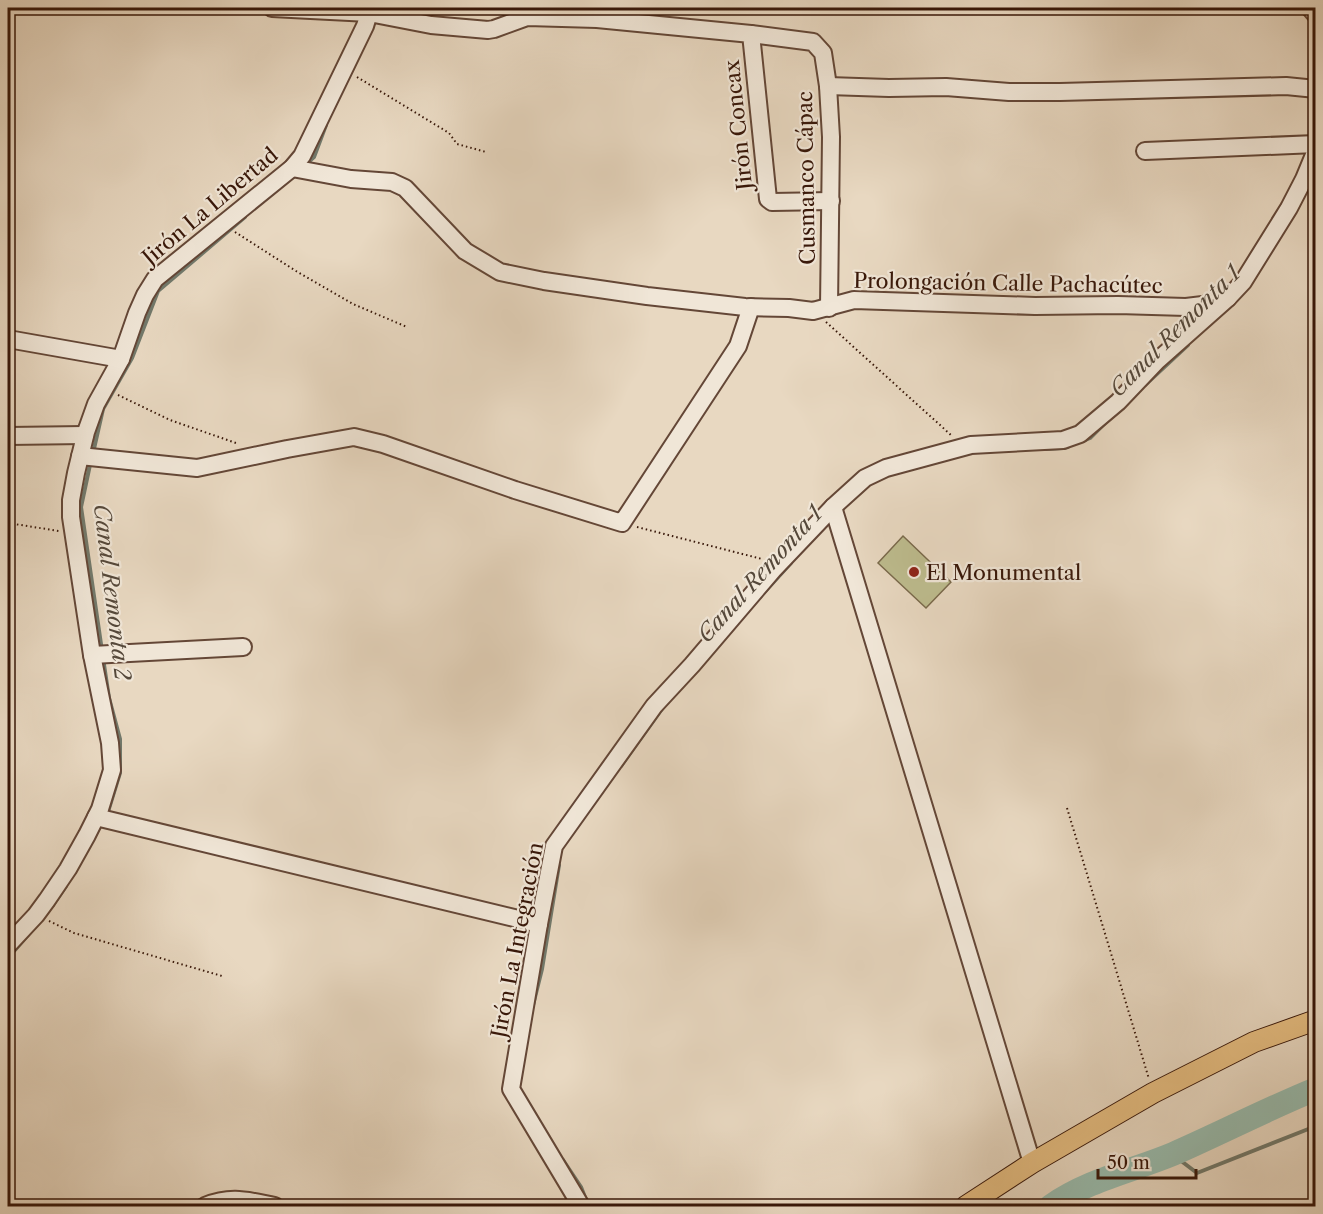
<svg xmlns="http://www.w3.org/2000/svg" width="1323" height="1214" font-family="'Libre Caslon Text',serif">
  <rect width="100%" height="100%" fill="#e8d8c1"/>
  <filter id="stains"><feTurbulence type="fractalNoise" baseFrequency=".00333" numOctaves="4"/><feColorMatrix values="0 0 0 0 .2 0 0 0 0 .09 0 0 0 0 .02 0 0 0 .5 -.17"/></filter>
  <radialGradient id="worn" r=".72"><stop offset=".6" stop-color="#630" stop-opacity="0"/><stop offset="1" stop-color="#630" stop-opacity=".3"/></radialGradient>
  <!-- green -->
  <path fill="#bdbc8e" stroke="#7a6a4c" stroke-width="1.5" d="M903,536L951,582L926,608L878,563Z"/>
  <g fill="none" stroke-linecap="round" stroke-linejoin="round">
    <!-- stream -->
    <g stroke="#72796b" stroke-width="4">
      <path d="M305,165L314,157L326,125"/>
      <path d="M1145,385L1188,345"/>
      <path d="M1083,441L1090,438L1105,423"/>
      <path d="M1046,449L1063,448L1068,447"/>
      <path d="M93,453L103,409L132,358L158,291L245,217"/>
      <path d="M91,460L81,507L102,651"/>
      <path d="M760,597L791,563"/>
      <path d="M103,658L109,698L120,739V773L107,815"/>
      <path d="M621,766L664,706"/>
      <path d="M53,905L66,886"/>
      <path d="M8,958L35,927"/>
      <path d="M533,1005L542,969L559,865"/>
      <path d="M1172,1154L1197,1173L1316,1126"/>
      <path d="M563,1160L581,1187L586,1200"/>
    </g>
    <!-- river -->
    <path stroke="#98bbad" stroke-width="24" d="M1051,1206C1088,1180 1132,1171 1173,1154C1221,1133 1267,1109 1316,1089"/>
    <defs>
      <g id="minor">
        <path d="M272,8L369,13L431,25L488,30L494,29L527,17L597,19L751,34L768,199L772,202L831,201"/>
        <path d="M1310,8L1316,15"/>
        <path d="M751,34L813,42L823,53L828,86L831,137L829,308"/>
        <path d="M828,86L889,88L946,87L1009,92H1060L1286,86L1316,89"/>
        <path d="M1145,151L1316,144"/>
        <path d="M292,168L351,179L392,182L405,188L465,251L500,272L544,281L647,296L745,307L789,308L813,311L854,300L1035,306L1118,305L1186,307L1211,304L1228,298L1243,282L1289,208L1304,179L1316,150"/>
        <path d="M8,339L121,359"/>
        <path d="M8,436L85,435"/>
        <path d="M80,456L197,468L287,449L354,437L383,444L515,490L622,523L738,346L751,307"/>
        <path d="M833,507L1032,1163"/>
        <path d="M92,655L243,647"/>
        <path d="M96,817L539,924"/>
        <path d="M8,945L36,915L47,900L68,869L87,835L100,809L112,770L110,743L92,655L71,517V500L76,473L86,432L96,404L121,359L137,313L145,295L155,279L292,168L302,156L365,26L369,13V8"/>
        <path d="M205,1206C232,1195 248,1201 275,1206"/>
        <path d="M581,1206L511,1089L539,924L554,846L654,706L692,665L773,570L833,507L865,478L886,468L971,445L1063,440L1080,434L1118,402L1157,361L1228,298"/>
      </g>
      <path id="major" d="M966,1206L1032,1163L1153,1093L1254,1042L1316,1020"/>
    </defs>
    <!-- minor casing -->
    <use href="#minor" stroke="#644737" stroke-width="20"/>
    <!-- major casing -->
    <use href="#major" stroke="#381709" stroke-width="22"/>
    <!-- path -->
    <g stroke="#381709" stroke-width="2" stroke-dasharray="1.5 3" stroke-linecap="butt">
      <path d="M357,77L449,133L457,144L486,152"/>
      <path d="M235,232L296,271L353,304L407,327"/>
      <path d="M826,322L951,435"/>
      <path d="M118,395L170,420L236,443"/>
      <path d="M8,523L59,531"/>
      <path d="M637,527L762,559"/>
      <path d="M1067,808L1149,1079"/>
      <path d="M49,921L74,933L222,976"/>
    </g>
    <!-- minor -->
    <use href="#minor" stroke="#f0e6d7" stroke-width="16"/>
    <!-- major -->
    <use href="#major" stroke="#e4bc80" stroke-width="20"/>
  </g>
  <!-- markers -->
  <circle fill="#8f2418" stroke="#f0e6d7" stroke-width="2" cx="914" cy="572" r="6"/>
  <g text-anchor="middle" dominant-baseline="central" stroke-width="4.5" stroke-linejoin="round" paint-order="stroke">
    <!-- street labels -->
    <g font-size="21" fill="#381709" stroke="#f0e6d7">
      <text transform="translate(738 125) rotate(-96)">Jirón Concax</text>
      <text transform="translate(806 178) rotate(-91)">Cusmanco Cápac</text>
      <text transform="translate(210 206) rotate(-40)">Jirón La Libertad</text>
      <text transform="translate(1008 283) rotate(1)">Prolongación Calle Pachacútec</text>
      <text transform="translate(517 940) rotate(-79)">Jirón La Integración</text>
    </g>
    <!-- poi labels -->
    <g font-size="21" fill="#381709" stroke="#f0e6d7" text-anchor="start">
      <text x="926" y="572">El Monumental</text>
    </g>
    <!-- water labels -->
    <g font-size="22" font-style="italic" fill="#55483a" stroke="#f0e6d7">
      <text transform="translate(1175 331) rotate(-45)">Canal Remonta 1</text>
      <text transform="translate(760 574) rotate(-48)">Canal Remonta 1</text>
      <text transform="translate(112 592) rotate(83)">Canal Remonta 2</text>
    </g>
  </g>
  <!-- margin -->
  <rect width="1323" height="1214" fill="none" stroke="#e8d8c1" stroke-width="30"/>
  <rect x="9" y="9" width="1305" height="1196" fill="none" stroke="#381709" stroke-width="3"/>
  <rect x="15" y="15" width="1293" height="1184" fill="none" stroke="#381709" stroke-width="1.5"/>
  <!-- scale -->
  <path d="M1098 1169v9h98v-9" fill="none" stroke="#381709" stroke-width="3"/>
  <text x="1107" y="1169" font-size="18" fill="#381709" stroke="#f0e6d7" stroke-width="4.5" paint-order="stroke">50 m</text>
  <rect width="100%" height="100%" filter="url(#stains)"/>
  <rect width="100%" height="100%" fill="url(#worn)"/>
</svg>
